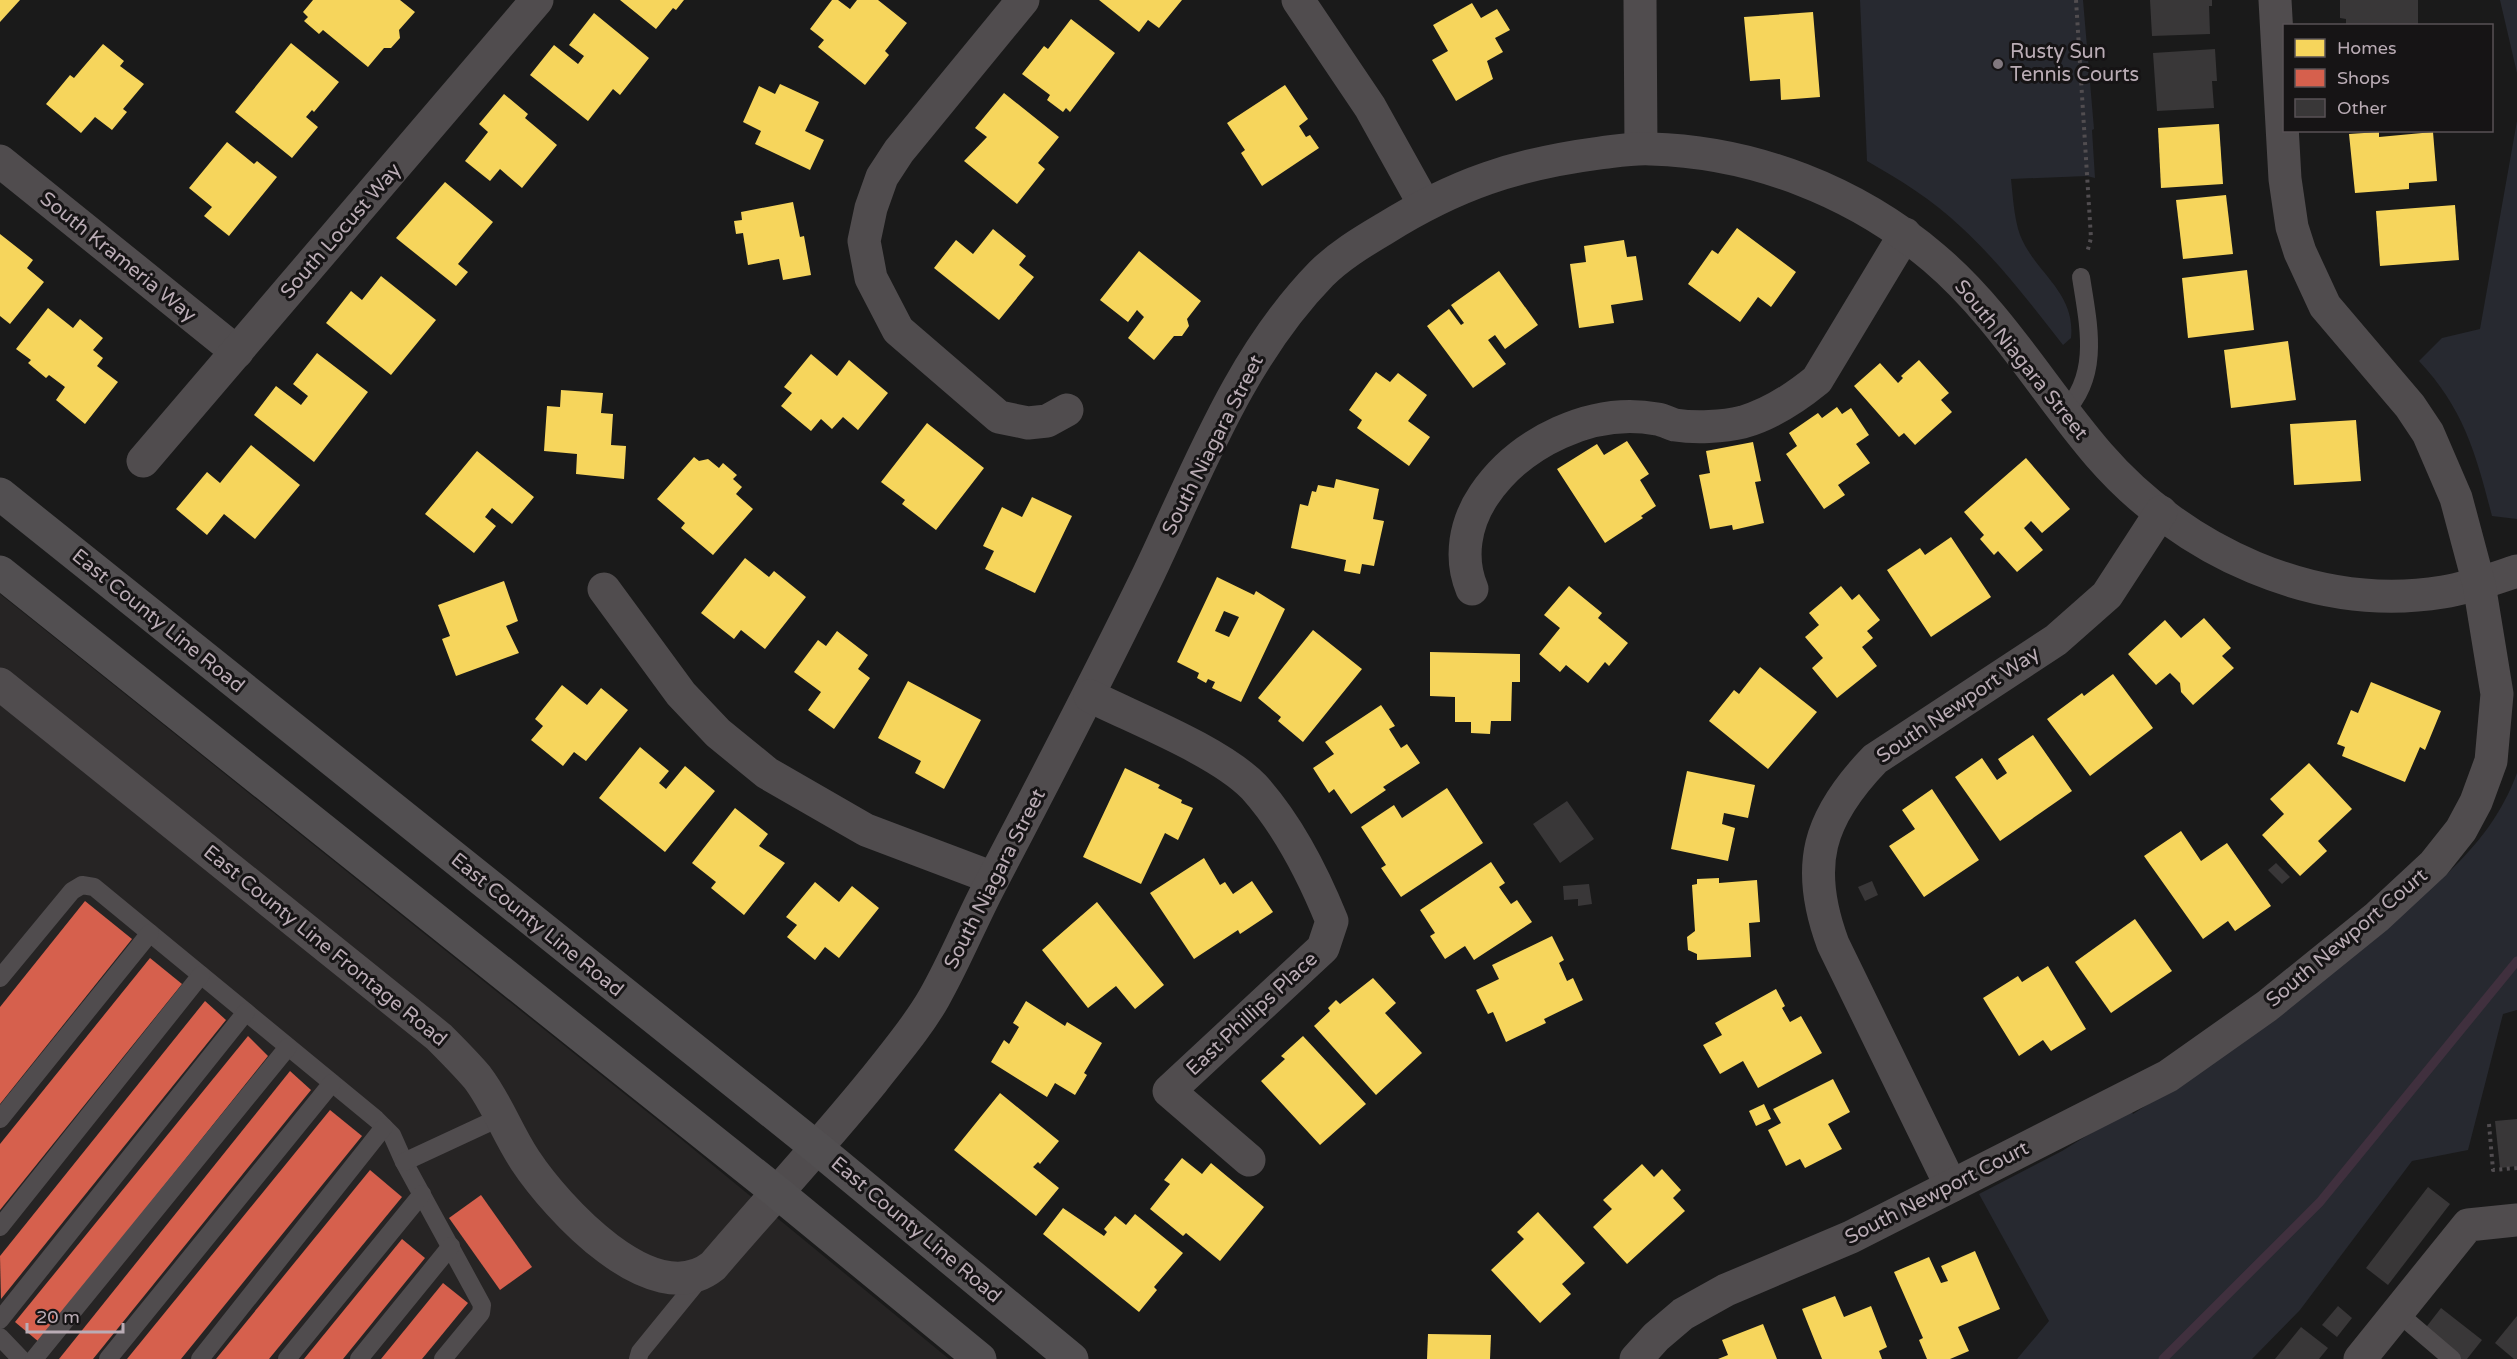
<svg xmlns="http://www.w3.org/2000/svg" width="2517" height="1359" font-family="'Varela Round',sans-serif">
  <rect width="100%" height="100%" fill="#1a1a1a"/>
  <!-- built -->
  <path fill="#262424" d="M0,594L681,1139L949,1359H0Z"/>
  <!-- green -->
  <g fill="#272930">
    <path d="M1860,0H2083L2094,129L2092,130L2095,178L2087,176L2011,179C2013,197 2014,218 2020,235C2035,273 2076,292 2071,338L2063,345C2031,304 1999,262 1961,227C1933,200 1900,180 1867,161Z"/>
    <path d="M2500,0H2517V73Z"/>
    <path d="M2517,121V519L2492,516C2476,454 2464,409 2419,361L2442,338L2480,329Z"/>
    <path d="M2517,773V1010L2503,1014L2468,1150L2412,1161L2300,1310L2252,1359H2017L2049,1321L1979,1194L2062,1151L2130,1109L2133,1114L2237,1046L2447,874C2478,844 2502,814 2517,773Z"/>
  </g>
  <!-- homes -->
  <g fill="#f6d55c" fill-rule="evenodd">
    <path d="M0,0H20L0,22Z"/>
    <path d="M313,0H400L415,12L399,30L400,38L391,48H384L368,67L323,30L319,34L304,21L308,17L303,12Z"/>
    <path d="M620,0H684L676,10L673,8L656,29Z"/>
    <path d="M832,0H838L850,9L857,0H878L907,23L885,51L889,55L865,85L818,47L824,40L810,29Z"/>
    <path d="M1099,0H1182L1159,28L1148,20L1139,32Z"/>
    <path d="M1472,3L1481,18L1497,9L1510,30L1495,38L1503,52L1487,61L1493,79L1456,101L1432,60L1448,51L1433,25Z"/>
    <path d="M1813,12L1820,97L1781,100L1780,79L1750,81L1744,17Z"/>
    <path d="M594,13L649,58L620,95L613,89L588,121L530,75L554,45L578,64L584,56L569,45Z"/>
    <path d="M1071,19L1115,53L1070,112L1066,108L1063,112L1047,100L1050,95L1022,74L1044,46L1048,49Z"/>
    <path d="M291,43L339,82L314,112L312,110L306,117L318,127L292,158L235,112Z"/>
    <path d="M103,44L124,61L120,66L144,84L123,109L127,112L112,130L95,117L81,133L46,104L70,75L74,78Z"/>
    <path d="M780,84L819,102L805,131L824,140L810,170L755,144L761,131L743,122L759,86L775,94Z"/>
    <path d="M1285,85L1308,119L1299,126L1306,137L1310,135L1319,148L1262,186L1241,153L1245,150L1227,123Z"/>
    <path d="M1004,93L1059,137L1038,163L1045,169L1017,204L964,161L987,137L975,128Z"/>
    <path d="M504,94L528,114L525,118L557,145L522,188L500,169L490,181L465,161L488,132L479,124Z"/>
    <path d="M2219,124L2223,184L2161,188L2158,128Z"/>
    <path d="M2379,132V137L2433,132L2437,181L2409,183V189L2355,193L2349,134Z"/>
    <path d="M227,142L254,164L257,161L277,177L229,236L204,216L212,207L189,188Z"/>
    <path d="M445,182L493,222L458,264L468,272L456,286L396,238Z"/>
    <path d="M2226,195L2233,254L2183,259L2176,200Z"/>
    <path d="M793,202L800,237L804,236L811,275L783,280L779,259L748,265L743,233L736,234L734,221L742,220L741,212Z"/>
    <path d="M2455,205L2459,260L2380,266L2376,211Z"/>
    <path d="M1737,228L1796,272L1771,307L1758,297L1740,322L1688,284L1712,250L1718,254Z"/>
    <path d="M993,229L1026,256L1019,265L1034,277L999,320L934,268L956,240L973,254Z"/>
    <path d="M0,234L33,260L27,268L44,282L10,324L0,316Z"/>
    <path d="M1624,240L1627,257L1636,256L1643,300L1611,305L1614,323L1579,328L1570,264L1586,262L1584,246Z"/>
    <path d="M1139,251L1201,301L1187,319L1189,326L1182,336H1174L1154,360L1128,338L1144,317L1137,310L1128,322L1100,300Z"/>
    <path d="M2247,270L2254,330L2188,338L2182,278Z"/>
    <path d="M1499,271L1538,325L1505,349L1495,335L1488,340L1506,364L1473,388L1427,326L1449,309L1461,325L1464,323L1451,305Z"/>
    <path d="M381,276L436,320L391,375L326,323L351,291L362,300Z"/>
    <path d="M48,308L73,328L80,319L103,338L93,350L103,358L97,366L118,382L85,424L56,400L65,387L49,375L46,378L28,363L31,360L16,349Z"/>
    <path d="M2288,341L2296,400L2231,408L2224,350Z"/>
    <path d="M317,353L368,392L314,462L254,415L276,386L301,405L308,396L293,384Z"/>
    <path d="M811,354L837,376L849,360L888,393L858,430L843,417L832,429L821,419L811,431L781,406L792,393L784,387Z"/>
    <path d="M1919,360L1949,393L1941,400L1952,412L1915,445L1904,433L1899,437L1854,386L1880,363L1898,383L1903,378L1901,376Z"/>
    <path d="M1376,372L1390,382L1398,373L1427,395L1408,421L1430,437L1409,466L1357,428L1362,420L1349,410Z"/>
    <path d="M561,390L603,393L601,413L613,414L611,445L626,446L624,479L576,474L577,454L544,451L547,406L560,407Z"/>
    <path d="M1837,407L1842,414L1851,408L1869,435L1856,444L1870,463L1838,485L1845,495L1824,509L1786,454L1797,446L1789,433L1818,413L1822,418Z"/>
    <path d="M2356,420L2361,481L2294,485L2290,424Z"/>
    <path d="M927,423L984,468L936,530L902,504L905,500L881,482Z"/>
    <path d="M1627,441L1649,474L1640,480L1656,506L1641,516L1643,518L1605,543L1557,469L1597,444L1604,455Z"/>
    <path d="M1753,442L1761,481L1755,482L1764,523L1733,530L1732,525L1710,529L1699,475L1710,473L1706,451Z"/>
    <path d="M251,445L300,485L255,539L224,514L207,535L176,509L207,472L220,483Z"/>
    <path d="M477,451L534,497L512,524L492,508L485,517L496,526L474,553L425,514Z"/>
    <path d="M694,457L699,461L708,459L719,468L723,463L737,475L733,479L742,487L736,494L753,509L713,555L681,528L685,523L657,499Z"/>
    <path d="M2026,458L2070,509L2042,533L2031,521L2024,528L2043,550L2017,572L1998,551L1994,555L1980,539L1984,535L1964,512Z"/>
    <path d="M1336,479L1379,489L1373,519L1384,521L1374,566L1362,564L1360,574L1344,571L1346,560L1291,548L1300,504L1308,506L1312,491L1316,492L1318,485L1334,488Z"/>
    <path d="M1032,497L1072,516L1035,593L985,569L994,551L983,546L1002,507L1022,517Z"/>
    <path d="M1951,537L1991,597L1931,637L1887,570L1920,548L1925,555Z"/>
    <path d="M745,558L769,577L774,571L806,597L765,649L741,630L734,639L701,613Z"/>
    <path d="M1217,577L1254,595L1256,591L1285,609L1241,702L1212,688L1215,682L1208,679L1206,683L1197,678L1199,673L1177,662ZM1224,611L1239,617L1229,637L1215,631Z"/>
    <path d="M504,581L518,621L506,626L519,653L456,676L442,639L450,636L438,605Z"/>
    <path d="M1569,586L1602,613L1598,618L1628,643L1609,666L1605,662L1588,683L1566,665L1560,672L1539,654L1560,628L1544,615Z"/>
    <path d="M1841,586L1852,600L1859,594L1880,620L1867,631L1873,638L1862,647L1877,666L1837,698L1812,668L1823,658L1805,637L1819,625L1809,613Z"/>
    <path d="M2204,618L2231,648L2222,656L2234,668L2193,705L2181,692L2180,683L2170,673L2156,685L2128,654L2165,620L2181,638Z"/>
    <path d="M1313,630L1362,669L1303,742L1278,721L1281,717L1258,698Z"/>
    <path d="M837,631L868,655L858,669L870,678L834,729L808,710L821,692L794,672L818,640L826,646Z"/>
    <path d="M1430,652L1520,654V682H1512L1511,721H1491L1490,734L1471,733V722H1455V697L1430,696Z"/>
    <path d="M1760,667L1817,712L1768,769L1709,721L1734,690L1739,694Z"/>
    <path d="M2113,674L2153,728L2090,776L2047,719L2082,693L2084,696Z"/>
    <path d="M908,681L981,720L944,789L915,773L921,761L878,738Z"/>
    <path d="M2371,682L2441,711L2425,750L2420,747L2405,782L2342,756L2345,747L2337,744L2351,710L2358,713Z"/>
    <path d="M562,685L587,705L601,688L628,710L586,761L574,752L563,766L531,740L543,726L535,719Z"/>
    <path d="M1381,705L1395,726L1389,729L1401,748L1407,744L1420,763L1383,787L1386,790L1351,814L1334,789L1329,793L1313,768L1334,754L1325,742Z"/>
    <path d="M2033,735L2072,791L2000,841L1955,777L1982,758L1997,780L2007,773L1998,759Z"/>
    <path d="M640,747L669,771L659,783L666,789L685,766L715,791L665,852L599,798Z"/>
    <path d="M2309,763L2352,809L2318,841L2327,851L2300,876L2262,835L2284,814L2270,799Z"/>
    <path d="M1125,768L1160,785L1158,788L1182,800L1181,803L1193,808L1178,840L1165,833L1141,884L1083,857Z"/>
    <path d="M1687,771L1755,785L1748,818L1724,813L1722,824L1735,828L1728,861L1671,849Z"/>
    <path d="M1447,788L1483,843L1401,897L1381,868L1386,865L1361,827L1394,805L1402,818Z"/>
    <path d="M1932,789L1979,860L1924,897L1889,846L1915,829L1902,810Z"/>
    <path d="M735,808L768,834L759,846L785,863L744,915L711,888L716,882L692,863Z"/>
    <path d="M2181,831L2201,861L2227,843L2271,906L2235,931L2228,921L2203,939L2144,856Z"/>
    <path d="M1204,858L1220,885L1225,882L1233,894L1252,881L1273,912L1240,934L1238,930L1194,959L1150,893Z"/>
    <path d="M1491,862L1505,883L1499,887L1511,904L1517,900L1532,922L1474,960L1465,946L1445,959L1430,936L1435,933L1420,910Z"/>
    <path d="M1719,878V883L1757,880L1760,922L1749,923L1751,957L1697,960V954L1688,950L1687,937L1695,931L1692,885L1697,884V879Z"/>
    <path d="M815,882L839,902L852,886L879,908L839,958L825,947L815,960L787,937L797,925L786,917Z"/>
    <path d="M1097,902L1164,985L1135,1009L1116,986L1088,1008L1042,950Z"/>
    <path d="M2135,919L2172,971L2111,1013L2075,962Z"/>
    <path d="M1552,936L1564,960L1559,963L1567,981L1573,978L1583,1000L1544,1019L1546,1023L1506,1042L1493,1012L1488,1014L1476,990L1499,979L1492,965Z"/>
    <path d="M2048,966L2086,1029L2051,1051L2043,1040L2019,1056L1983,998L2018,976L2022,982Z"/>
    <path d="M1373,978L1396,1003L1385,1013L1422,1053L1376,1095L1314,1026L1330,1011L1328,1008L1336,1000L1340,1004Z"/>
    <path d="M1776,989L1785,1006L1782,1008L1790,1022L1801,1016L1822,1053L1758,1088L1743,1061L1720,1074L1703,1045L1722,1035L1715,1023Z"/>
    <path d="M1026,1001L1065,1026L1067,1022L1102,1043L1084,1073L1087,1075L1075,1095L1055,1083L1047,1097L991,1062L1004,1040L1009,1044L1019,1027L1013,1023Z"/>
    <path d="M1303,1036L1366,1104L1320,1145L1261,1081L1285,1059L1281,1056Z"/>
    <path d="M1833,1079L1850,1112L1828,1124L1842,1149L1805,1168L1800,1159L1786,1166L1768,1130L1781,1123L1773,1109Z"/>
    <path d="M1000,1093L1059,1141L1040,1164L1038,1162L1033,1167L1059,1188L1036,1216L954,1150Z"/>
    <path d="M1764,1104L1771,1119L1756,1126L1749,1111Z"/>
    <path d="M1182,1158L1202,1174L1211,1163L1264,1207L1220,1261L1186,1233L1183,1236L1150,1209L1170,1184L1164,1180Z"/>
    <path d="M1642,1164L1654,1177L1662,1169L1681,1190L1673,1198L1685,1211L1627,1264L1593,1227L1612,1209L1603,1200Z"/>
    <path d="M1063,1208L1104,1236L1107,1232L1104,1229L1115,1216L1126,1225L1135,1214L1183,1253L1154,1287L1157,1290L1139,1312L1043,1234Z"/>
    <path d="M1538,1212L1585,1263L1562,1284L1571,1294L1540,1323L1491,1270L1524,1239L1517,1232Z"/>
    <path d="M1975,1251L2000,1309L1958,1327L1969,1351L1950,1359H1927L1919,1340L1923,1338L1894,1272L1929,1257L1941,1283L1948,1281L1941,1266Z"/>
    <path d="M1835,1296L1844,1317L1871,1306L1887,1347L1879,1351L1882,1359H1822L1802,1309Z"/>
    <path d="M1763,1324L1777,1359H1718L1728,1355L1722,1340Z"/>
    <path d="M1428,1334L1491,1335L1490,1359H1427Z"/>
  </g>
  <!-- shops -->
  <g fill="#d6604d">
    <path d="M85,901L132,939L0,1104V1007Z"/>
    <path d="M150,958L182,984L0,1210V1144Z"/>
    <path d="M205,1001L226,1020L1,1299L0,1256Z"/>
    <path d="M248,1036L268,1056L39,1342L15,1322Z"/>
    <path d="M290,1071L311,1090L93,1359H59Z"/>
    <path d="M330,1110L362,1136L181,1359H127Z"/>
    <path d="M370,1170L402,1197L269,1359H216Z"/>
    <path d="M481,1195L532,1267L500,1290L449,1218Z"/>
    <path d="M402,1239L425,1258L343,1359H304Z"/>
    <path d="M443,1283L468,1303L422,1359H381Z"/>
  </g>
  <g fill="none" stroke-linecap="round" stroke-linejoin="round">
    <!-- stream -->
    <path stroke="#40303e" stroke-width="9" d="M2163,1359L2320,1202L2517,961"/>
  </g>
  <!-- building -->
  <g fill="#393738">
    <path d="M2150,0H2212V6H2209L2210,34L2152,36Z"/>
    <path d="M2340,0H2418V26H2346V19L2340,18Z"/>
    <path d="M2215,49L2217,81H2212L2214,108L2157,111L2153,53Z"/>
    <path d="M1567,801L1594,839L1560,863L1533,824Z"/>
    <path d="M2276,863L2290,877L2282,884L2268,870Z"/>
    <path d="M1872,881L1878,895L1865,901L1858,887Z"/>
    <path d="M1589,884L1592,904L1578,906V899L1564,900L1563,886Z"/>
    <path d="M2517,1119V1166L2500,1168L2495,1121Z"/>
    <path d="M2428,1187L2450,1204L2388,1285L2366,1268Z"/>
    <path d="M2338,1306L2352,1318L2337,1337L2322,1325Z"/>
    <path d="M2441,1308L2482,1340L2467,1359H2460L2424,1330Z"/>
    <path d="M2517,1316V1359H2514L2495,1343Z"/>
    <path d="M2301,1327L2328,1348L2319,1359H2275Z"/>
  </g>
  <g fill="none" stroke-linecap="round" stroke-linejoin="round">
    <!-- path -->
    <g stroke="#514d50" stroke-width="4" stroke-dasharray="3 4.5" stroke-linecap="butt">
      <path d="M2076,0L2091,238L2087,253"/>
      <path d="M2489,1124L2493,1170L2517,1168"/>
    </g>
    <!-- lane -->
    <g stroke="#504c4e" stroke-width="18">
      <path d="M2064,412C2101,375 2088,323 2081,277"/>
      <path d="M0,978L72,891L82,885L94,887L376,1119L392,1135L404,1162L482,1305L481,1313L443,1359"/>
      <path d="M0,1119L150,933"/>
      <path d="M404,1162L503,1116"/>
      <path d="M0,1227L201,975"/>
      <path d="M2398,1313L2452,1359"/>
      <path d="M0,1320L246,1012"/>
      <path d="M0,1337L21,1359"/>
      <path d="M34,1359L288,1047"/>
      <path d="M108,1359L332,1083"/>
      <path d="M200,1359L384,1127"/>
      <path d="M287,1359L422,1194"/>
      <path d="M359,1359L451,1246"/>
      <path d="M638,1359L640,1352L702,1276"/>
    </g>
    <!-- street -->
    <g stroke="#504c4e" stroke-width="33">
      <path d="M1023,0L899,151L882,177L871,208L864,241L871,278L898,330L999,417L1028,423L1047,421L1067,410"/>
      <path d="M1298,0L1370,107L1424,204"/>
      <path d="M1640,0L1641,148"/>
      <path d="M0,161L237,352"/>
      <path d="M143,461L537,0"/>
      <path d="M604,589L681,694L718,733L767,773L866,830L993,878"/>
      <path d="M1472,589C1459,558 1465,523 1484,495C1520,442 1592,407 1657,419C1663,420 1669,423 1675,425C1695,428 1723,427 1743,422C1771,414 1795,398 1817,380L1905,234"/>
      <path d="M0,684L439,1037C452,1050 465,1063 477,1077C497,1103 507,1133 525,1160C556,1207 653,1314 713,1266C766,1204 822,1144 873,1081C894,1054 917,1028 934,998C955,961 971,921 991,883C1045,780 1098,678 1149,573C1198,470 1240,357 1321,274C1339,256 1362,242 1384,229C1456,184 1516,164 1600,153C1617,151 1634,148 1651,149C1754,152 1855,191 1934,258C2000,314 2043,390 2099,455C2182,551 2315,613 2443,592C2469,588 2493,579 2517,571"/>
      <path d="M1090,696C1136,719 1219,751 1254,787C1289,826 1313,874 1332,921L1323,948L1169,1091L1249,1160"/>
      <path d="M1951,1186L1833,944C1804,866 1818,818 1875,759L2056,640L2107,595L2161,512"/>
      <path d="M1636,1359L1656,1337L1683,1314L1726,1290L1851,1237L2168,1076L2267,1006L2377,917L2434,864L2461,830L2476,802L2491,761L2497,694L2479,584L2456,498L2428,433L2410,406L2325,306L2300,252L2292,227L2285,179L2275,0"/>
      <path d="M2360,1359L2468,1225L2517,1220"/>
    </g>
    <!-- secondary -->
    <g stroke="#524f51" stroke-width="33">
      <path d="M0,494L817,1148L1072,1359"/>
      <path d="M0,572L778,1193L980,1359"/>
    </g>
  </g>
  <!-- markers -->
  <circle fill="#82797f" stroke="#161415" stroke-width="2" cx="1998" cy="64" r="6"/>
  <g text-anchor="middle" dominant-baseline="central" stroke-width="6" stroke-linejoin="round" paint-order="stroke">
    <!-- poi labels -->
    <g font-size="20" fill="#baacb5" stroke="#161415" text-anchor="start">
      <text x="2010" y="52">Rusty Sun<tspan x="2010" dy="23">Tennis Courts</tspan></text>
    </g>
    <!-- street labels -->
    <g font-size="20" fill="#baacb5" stroke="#161415">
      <text transform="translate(341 231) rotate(-49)">South Locust Way</text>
      <text transform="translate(118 257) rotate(39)">South Krameria Way</text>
      <text transform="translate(2021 360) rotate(51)">South Niagara Street</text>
      <text transform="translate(1213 445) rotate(-63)">South Niagara Street</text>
      <text transform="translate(158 621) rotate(39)">East County Line Road</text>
      <text transform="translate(1958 705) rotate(-34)">South Newport Way</text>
      <text transform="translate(995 879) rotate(-63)">South Niagara Street</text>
      <text transform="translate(537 925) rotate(39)">East County Line Road</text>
      <text transform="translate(2347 938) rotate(-40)">South Newport Court</text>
      <text transform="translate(325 946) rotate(39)">East County Line Frontage Road</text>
      <text transform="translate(1252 1014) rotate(-43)">East Phillips Place</text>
      <text transform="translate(1937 1193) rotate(-27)">South Newport Court</text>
      <text transform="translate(916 1230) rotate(40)">East County Line Road</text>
    </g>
  </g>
  <!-- legend -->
  <rect x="2283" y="24" width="210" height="108" fill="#161415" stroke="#585155" stroke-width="1.5"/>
  <rect x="2295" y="39" width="30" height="18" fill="#f6d55c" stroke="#585155" stroke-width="1.5"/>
  <text x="2337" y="54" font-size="18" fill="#baacb5">Homes</text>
  <rect x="2295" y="69" width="30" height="18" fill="#d6604d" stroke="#585155" stroke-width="1.5"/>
  <text x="2337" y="84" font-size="18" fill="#baacb5">Shops</text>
  <rect x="2295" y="99" width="30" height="18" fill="#393738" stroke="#585155" stroke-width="1.5"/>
  <text x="2337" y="114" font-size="18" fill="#baacb5">Other</text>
  <!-- scale -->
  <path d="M27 1323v9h96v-9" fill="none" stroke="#baacb5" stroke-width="3"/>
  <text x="36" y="1323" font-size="18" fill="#baacb5" stroke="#161415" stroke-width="4.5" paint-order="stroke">20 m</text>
</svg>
